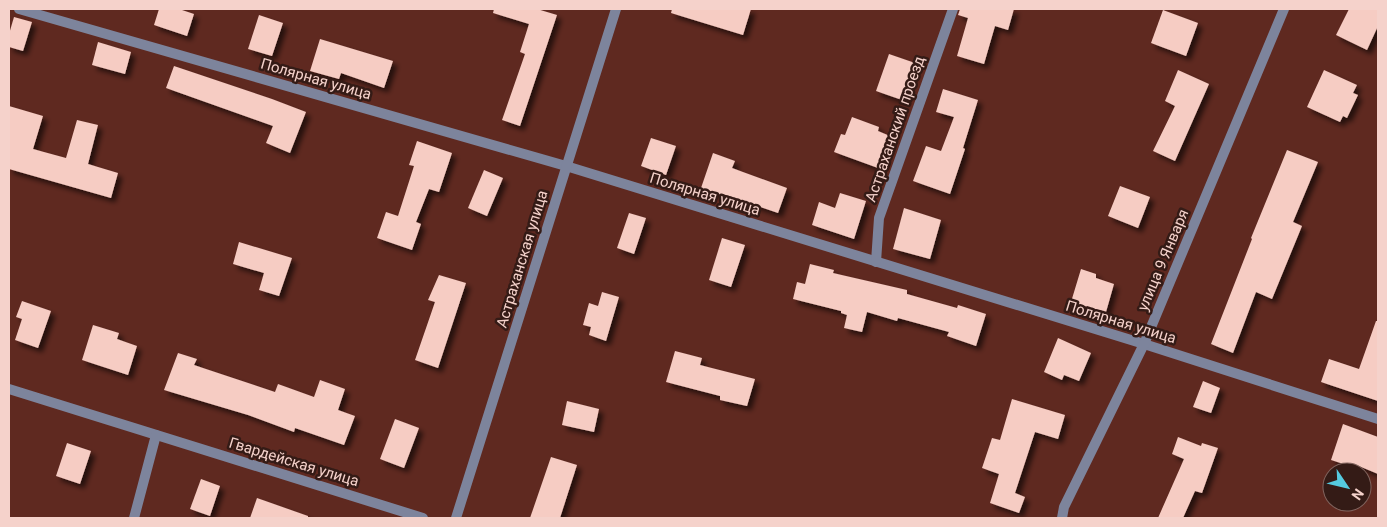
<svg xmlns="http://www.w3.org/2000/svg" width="1387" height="527" font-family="Roboto,sans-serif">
  <defs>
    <filter id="shadow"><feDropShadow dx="4.5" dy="4.5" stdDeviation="2.5" flood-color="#0009"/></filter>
  </defs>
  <rect width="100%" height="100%" fill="#5f2920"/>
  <!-- building -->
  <g fill="#f6ccc3" filter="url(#shadow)">
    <path d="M159,9H179L194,14L187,36L154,25Z"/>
    <path d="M494,9H537L557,15L520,126L502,120L525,54L520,52L529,24L493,13Z"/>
    <path d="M672,9H751L743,35L671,13Z"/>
    <path d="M960,9H1014L1008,30L995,26L984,64L957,56L968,18L958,15Z"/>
    <path d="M1349,9H1378V26L1367,50L1336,35Z"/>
    <path d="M1163,10L1198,23L1186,56L1151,43Z"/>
    <path d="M259,15L283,23L272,56L248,49Z"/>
    <path d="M14,17L32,22L23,51L9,47V34Z"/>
    <path d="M320,39L393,61L384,88L341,73L339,79L310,71Z"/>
    <path d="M98,42L131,52L125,74L92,65Z"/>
    <path d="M889,54L915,63L902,100L876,91Z"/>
    <path d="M174,66L272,99L306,112L290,153L266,143L273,126L166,88Z"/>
    <path d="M1178,70L1209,84L1175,161L1153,151L1175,106L1165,101Z"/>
    <path d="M1324,70L1357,85L1353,93L1358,95L1347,118L1343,116L1340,122L1307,107Z"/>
    <path d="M943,89L978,100L963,148L965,149L950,194L913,181L926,146L941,151L954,117L936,112Z"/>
    <path d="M9,106L43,116L33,149L66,158L77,120L98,125L88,164L118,173L111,198L9,169Z"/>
    <path d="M852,117L879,127L878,131L890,136L878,168L834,152L841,134L845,135Z"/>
    <path d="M651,138L676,146L666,175L641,166Z"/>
    <path d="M417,141L452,153L439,192L429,189L416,222L421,224L412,250L377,238L386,212L398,216L414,166L409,165Z"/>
    <path d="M1287,150L1318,162L1293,222L1302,226L1272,299L1256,292L1233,353L1211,344L1252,239L1251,238Z"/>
    <path d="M713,153L735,161L732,168L787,188L778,213L723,194V196L701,188Z"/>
    <path d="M484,170L503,178L487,216L468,208Z"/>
    <path d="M1120,186L1150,197L1138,228L1108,216Z"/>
    <path d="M840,193L866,201L854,239L812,225L819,202L835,208Z"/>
    <path d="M904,208L941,220L930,259L893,249Z"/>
    <path d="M629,213L646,218L634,254L617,248Z"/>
    <path d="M722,238L745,245L731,287L709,280Z"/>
    <path d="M239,242L292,258L279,296L259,290L264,273L233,264Z"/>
    <path d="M810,264L834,270L833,273L907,290V294L957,308L958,305L986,314L976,346L947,336L949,332L898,318L897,321L867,312L862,332L844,328L847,315L841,313V311L793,299L797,282L805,284Z"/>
    <path d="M1081,269L1096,274V278L1114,284L1106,312L1071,302Z"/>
    <path d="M439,275L466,283L438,368L415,360L435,302L428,300Z"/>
    <path d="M602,292L619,297L606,341L589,335L591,327L583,325L589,303L598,306Z"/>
    <path d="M22,301L51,311L38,348L15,340L22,319L16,317Z"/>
    <path d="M1376,321H1378V401L1321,382L1329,359L1359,369Z"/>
    <path d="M93,325L119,333L117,339L137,346L128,375L82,360Z"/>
    <path d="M1058,338L1091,353L1079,381L1064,375L1062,380L1044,372Z"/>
    <path d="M675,351L702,358L700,365L755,379L747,406L720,400V396L666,382Z"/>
    <path d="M178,353L197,359L194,365L275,392L278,384L314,397L320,380L345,389L338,410L355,416L344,445L295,428L294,432L248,415L164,390Z"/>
    <path d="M1203,381L1220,388L1211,413L1193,407Z"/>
    <path d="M1012,399L1065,415L1058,439L1035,432L1015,493L1025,497L1019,513L990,503L999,474L982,468L992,438L1000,440Z"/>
    <path d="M567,401L599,409L594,432L562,425Z"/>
    <path d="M395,419L419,428L404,468L380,459Z"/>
    <path d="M1343,424L1378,437V474L1354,464L1353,467L1331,460Z"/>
    <path d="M1178,437L1201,446L1202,443L1218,448L1202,493L1195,491L1183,518H1158L1184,459L1172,454Z"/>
    <path d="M67,443L91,451L80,484L56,476Z"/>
    <path d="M551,457L577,465L560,518H530Z"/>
    <path d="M201,479L220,486L210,516L190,509Z"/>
    <path d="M257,498L308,516V518H250Z"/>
  </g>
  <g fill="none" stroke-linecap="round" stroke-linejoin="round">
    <!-- minor -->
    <g stroke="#7d849c" stroke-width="10">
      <path d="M19,9L566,166L1144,344L1378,419"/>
      <path d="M876,262L879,218L953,9"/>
      <path d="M9,389L423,518"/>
      <path d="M134,518L156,435"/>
      <path d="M456,518L616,9"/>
    </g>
    <!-- tertiary -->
    <path stroke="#7d849c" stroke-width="10" d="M1062,518L1064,507L1144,344L1284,9"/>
  </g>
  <g text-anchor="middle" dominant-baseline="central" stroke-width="5" stroke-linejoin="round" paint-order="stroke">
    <!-- street labels -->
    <g font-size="15" fill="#f5d2cb" stroke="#341b16">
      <text transform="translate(316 79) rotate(16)">Полярная улица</text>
      <text transform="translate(895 129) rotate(-71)">Астраханский проезд</text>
      <text transform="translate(705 194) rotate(17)">Полярная улица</text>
      <text transform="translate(522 259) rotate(-73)">Астраханская улица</text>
      <text transform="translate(1163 260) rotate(-67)">улица 9 Января</text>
      <text transform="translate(1121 322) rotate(17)">Полярная улица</text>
      <text transform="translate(294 462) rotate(17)">Гвардейская улица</text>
    </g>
  </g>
  <!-- border -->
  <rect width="1387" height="527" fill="none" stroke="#f5d2cb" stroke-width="20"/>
  <!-- north arrow -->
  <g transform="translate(1347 487) rotate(125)"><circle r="24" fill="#341b16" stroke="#81645e"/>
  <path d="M0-4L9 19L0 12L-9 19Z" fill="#55cadf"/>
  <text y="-8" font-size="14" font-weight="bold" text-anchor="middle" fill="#f5d2cb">N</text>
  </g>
</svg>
